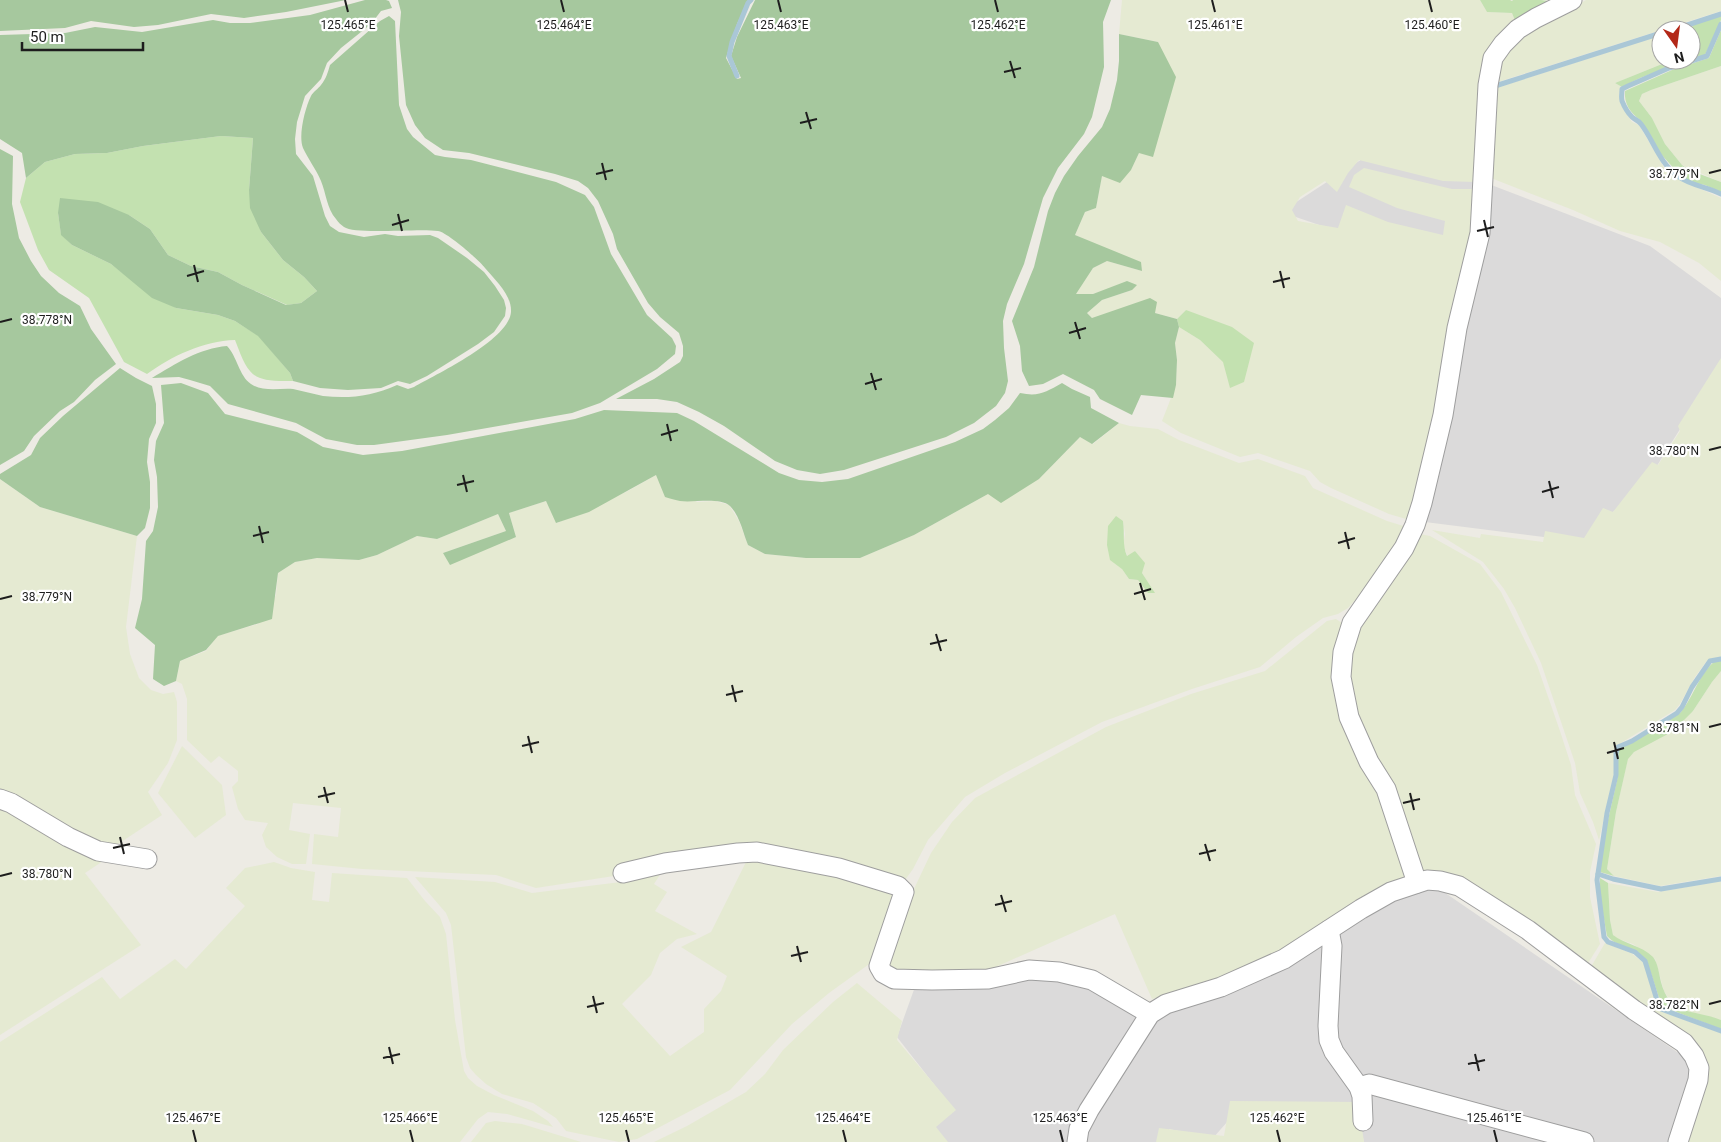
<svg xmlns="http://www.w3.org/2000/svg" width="1721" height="1142" font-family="Roboto,sans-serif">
  <rect width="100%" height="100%" fill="#edebe4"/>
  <!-- residential -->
  <g fill="#dbdada">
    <path d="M1379,148L1486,183L1650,246L1721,298V364L1653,472L1583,542L1425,522L1467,275L1281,212Z"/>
    <path d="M1438,888L1699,1067L1676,1142H1364L1355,1107L1235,1113L1213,1138L1169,1129L1164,1142H946L930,1122L951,1106L897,1037L916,984L1065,978L1150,1011L1390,895Z"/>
  </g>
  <!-- farmland -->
  <g fill="#e5ead2" fill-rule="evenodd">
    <path d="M1122,0H1480L1487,12L1512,13L1516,23L1493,41L1486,54L1475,182L1443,181L1359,160L1348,173L1337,192L1325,181L1300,197L1292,210L1298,221L1338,228L1346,205L1388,222L1443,235L1445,221L1397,208L1349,187L1354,175L1364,168L1452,189H1475L1476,220L1413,521L1389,514L1331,488L1320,482L1310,471L1258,453L1240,457L1181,433L1162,421L1176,385L1177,360L1175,343L1179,327L1200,340L1244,381L1186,310L1177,319L1155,313L1150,299L1093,319L1087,313L1102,300L1132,290L1108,289L1093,294H1075L1093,268L1107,261L1142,271L1075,235L1085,212L1096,208L1102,176L1131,170L1139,153L1158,42L1119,34Z"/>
    <path d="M1586,0H1721V11L1498,82L1497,72L1515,40Z"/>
    <path d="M1692,25L1699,50L1691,53V30H1677Z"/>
    <path d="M1661,35V60H1672L1615,83L1622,87L1619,94L1620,101L1624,110L1632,122L1639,125L1665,169L1678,179L1721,198V281L1699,263L1660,242L1620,231L1573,210L1491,178L1496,88Z"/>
    <path d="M1721,66V182L1682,165L1665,144L1652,118L1639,101L1642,94L1651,90Z"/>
    <path d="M1721,358V658H1712L1706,662L1695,677L1680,704L1675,710L1616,746L1614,752V774L1599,840L1593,822L1580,793L1575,763L1541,663L1515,608L1504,589L1483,562L1432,530L1480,538L1481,534L1543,542L1545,531L1584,538L1603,508L1613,512L1652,462L1658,465L1680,431L1678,426Z"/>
    <path d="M1119,423L1130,426L1158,429L1179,440L1239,463L1258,459L1305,476L1313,488L1387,521L1410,528L1374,579L1348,608L1338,614L1323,618L1296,637L1260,667L1192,689L1102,722L1005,773L965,797L928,840L913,869L905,880L753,845L622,869L614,876L536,888L496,875L362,869L312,864L314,834L338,837L341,808L293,803L289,830L310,834L306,864H292L277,857L266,847L262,835L268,823L245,820L238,809L232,787L238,781V771L219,756L211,763L187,740V699L182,684L176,681L180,661L206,651L217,636L258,624L276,595L278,573L295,562L317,558L359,560L377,555L417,536L437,539L498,514L506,531L443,553L516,537L509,513L546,501L557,523L628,491L656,475L697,502L715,501L729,505L739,521L748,545L765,554L806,558H860L914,535L988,494L1039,479L1080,437L1093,444ZM1123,521L1125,534L1123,545L1128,557L1135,551L1144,563L1142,573L1154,592L1148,593L1138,580L1129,579L1122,569Z"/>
    <path d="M0,479L40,507L137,536L126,627L130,654L139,678L151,690L163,694L174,692L177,702V740L168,763L148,792L162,815L112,848L0,794Z"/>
    <path d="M1420,534L1430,536L1480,564L1501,592L1537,665L1560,731L1571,765L1575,795L1596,844L1590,872V897L1600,944L1585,968L1463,883L1425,871L1420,873L1364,745L1348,675L1356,633Z"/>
    <path d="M1336,619L1342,623L1337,649L1375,786L1406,873L1404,880L1357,903L1307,933L1289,948L1210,983L1152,999L1115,914L980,974L900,972L886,966L913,891L931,853L952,822L975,798L1106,727L1191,694L1265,671L1327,621Z"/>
    <path d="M1721,671V876L1660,886L1614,876L1607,869L1616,812L1628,758L1634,752L1693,711L1712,682Z"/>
    <path d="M182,746L222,785L226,815L195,838L158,793Z"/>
    <path d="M0,805L106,859L85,873L141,945L0,1035Z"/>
    <path d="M749,856L895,890L872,962L829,993L792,1024L730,1090L637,1139L619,1142L566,1131L556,1118L533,1103L502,1094L486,1084L476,1075L470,1068L466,1057L451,925L446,913L415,877L495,882L532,893L621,882L665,867L654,884L667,892L655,911L697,934L677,939L660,953L651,975L622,1004L670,1056L704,1032V1009L721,991L727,976L681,947L711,932Z"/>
    <path d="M274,862L291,868L315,872L312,900L329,902L332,873L407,878L425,901L440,917L446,934L455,1020L464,1071L468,1078L477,1086L494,1095L533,1111L548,1121L553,1127L507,1114L488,1112L478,1119L460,1142H0V1042L102,977L120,999L175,959L186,969L245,906L226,888L245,868Z"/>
    <path d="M1721,881V1020L1681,1010L1673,1005L1664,991L1655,959L1633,944L1616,938L1613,935L1610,920L1608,883L1658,892Z"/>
    <path d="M1605,943L1631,953L1644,963L1660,1011L1721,1033V1142H1680L1702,1064L1588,972Z"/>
    <path d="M857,983L902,1021L897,1040L956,1110L936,1127L948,1142H654L687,1126L746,1092L765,1074L783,1050L833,1002Z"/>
    <path d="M1230,1101L1358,1102L1364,1142H1156L1159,1128L1224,1136Z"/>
    <path d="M495,1121L522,1124L581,1142H471L486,1123Z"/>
  </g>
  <!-- grass -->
  <g fill="#c3e1b0">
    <path d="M1480,0H1510L1512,1L1513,0H1541L1555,2L1516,23L1512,13L1487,12Z"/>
    <path d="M1721,16V20L1705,55L1691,59V53L1699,49L1692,25Z"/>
    <path d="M1721,30V66L1651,90L1642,94L1639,101L1652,118L1665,144L1682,165L1689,170L1721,182V192L1705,185L1691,182L1678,173L1660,153L1640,120C1630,112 1624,104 1625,91L1672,70L1709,58Z"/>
    <path d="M1672,60H1688L1640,78L1622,87L1615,83Z"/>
    <path d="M221,136L253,138L249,190L261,232L283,260L304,277L317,291L301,303L287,305L242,285L218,272L191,266L168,255L150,229L129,215L58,213L61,234L72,245L111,264L129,278L176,308L218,315L235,321L259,336L290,373L293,381C252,382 249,377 235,340C203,341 172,356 147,374L124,362L89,298L49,270L38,250L20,202L26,178L45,162L75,154L107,153L143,146Z"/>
    <path d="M1186,310L1232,327L1254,343L1244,382L1230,388L1223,362L1200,340L1179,327L1177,319Z"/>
    <path d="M1116,516L1123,521C1125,535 1122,544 1127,556L1135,551L1145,563L1142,573L1155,593H1148L1138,580L1129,579L1122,569L1110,560L1107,545L1108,526Z"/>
    <path d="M1715,661H1721V671L1712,682L1693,711L1681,723L1668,734L1634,752L1628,759L1616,812L1607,869L1614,876L1600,872L1605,833L1618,776V753L1620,748L1680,713C1694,697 1698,675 1715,661Z"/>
    <path d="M1600,878L1608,883L1610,920L1613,935C1624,944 1641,945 1653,957C1658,963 1659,974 1661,982C1670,1017 1694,1009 1721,1020V1029L1666,1008L1661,1004L1647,961C1637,948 1618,948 1607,936L1600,897Z"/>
  </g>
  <!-- forest -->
  <g fill="#a6c89e">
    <path d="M0,0H346L286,12L244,18L211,14L158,25L134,27L91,21L65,28L0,31Z"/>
    <path d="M365,0H386L389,1L392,8L381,11L371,24L341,48L327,63L321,79L305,96L297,122L295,139L296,154L313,176L325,216L330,226L339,232L364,237L385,234L398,236L430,235L438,238L467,258L484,272L495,286L504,300L506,308L505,316L494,332L478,344L427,376L410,384L398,381L381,388L348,390L320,388L293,381L290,373L258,336L235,321L218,315L176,308L152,298L111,264L72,245L61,235L58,213L60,198L98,202L129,215L150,229L168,255L191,266L218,272L242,285L286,305L301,303L317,291L304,277L283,260L261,232L250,208L249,190L253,138L221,136L143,146L107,153L75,154L45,162L26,178L22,153L0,139V35L65,33L95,27L142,32L213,20L230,23H250L310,15Z"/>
    <path d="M398,0H748L737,24L726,58L737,79L741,78L731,56L737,37L755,0H1111L1103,22L1104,67L1092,117L1084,134L1058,168L1043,198L1024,264L1007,304L1003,321L1004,348L1008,381L1005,393L996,406L974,423L946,437L844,470L820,474L797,470L775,461L724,426L699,412L677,402L657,399H616L654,379L680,362L683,356V346L679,333L660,317L648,303L617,249L613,234L598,201L588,188L578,181L555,174L469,153L443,150L425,138L415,125L406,105L399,36L401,12Z"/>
    <path d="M389,16L395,21L399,105L407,129L413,137L435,155L445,157L471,160L556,182L585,195L594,207L611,254L647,315L672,338L676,346L675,354L657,369L600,403L572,413L447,435L374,445H357L326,439L296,423L228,404L210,386L190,380L179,377L152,378C175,364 200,348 227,346C237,356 239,376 251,384C262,392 280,388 293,389C303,391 313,394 323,396C350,399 372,396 397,385L408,389L414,387C437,374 509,340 511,312C512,295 495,280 485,268C479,260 447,232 438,231C419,228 355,235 344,227C341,225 338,222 336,219C327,209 326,193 321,181C316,169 308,159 303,148C298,136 305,108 311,96C313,92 318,89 321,85C326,79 328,72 330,65L380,21Z"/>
    <path d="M1119,34L1158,42L1176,77L1153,157L1139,153L1131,170L1120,183L1102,176L1096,208L1085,212L1075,235L1141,262L1142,271L1107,261L1093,268L1076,294H1093L1127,281L1137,285L1132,290L1102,300L1087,313L1092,318L1150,298L1157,302L1155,313L1177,319L1179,327L1175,343L1177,360L1176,385L1173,398L1141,395L1132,415L1100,399L1094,390L1063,374L1043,384L1029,386L1022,371L1020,346L1012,321L1034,267L1048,211L1055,193L1064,176L1078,156L1102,127L1110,109L1117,80L1119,61Z"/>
    <path d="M0,149L13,156L12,204L19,238L31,261L41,276L59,293L80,306L91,329L116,364L95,380L74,402L60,411L34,436L24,451L0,465Z"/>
    <path d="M120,368L136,378L152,386L156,404V423L149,439L147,462L150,482V508L145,528L137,536L40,507L0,479V474L31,455L40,438L63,416Z"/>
    <path d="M181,383L208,393L225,414L297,432L323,447L363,455L402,451L575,419L604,410L677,413L694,421L779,473L799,480L822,482L848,479L955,442L983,429L995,420L1009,408L1020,393C1039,397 1046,392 1062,383L1072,389L1090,397L1091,408L1119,423L1092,444L1080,437L1039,479L1001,503L988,494L914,535L860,558H806L765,554L748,545C743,533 740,516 730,506C720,497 693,503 680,501C674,500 669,498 665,497L656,475L589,512L556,523L546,501L509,513L516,537L450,565L443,553L506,531L498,514L437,539L417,536L377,555L359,560L317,558L295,562L278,573L272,619L218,636L206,650L180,661L176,681L164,686L153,679L155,645L135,628L142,599L146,541L153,531L158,507L157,477L154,460L156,441L164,423L161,385Z"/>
  </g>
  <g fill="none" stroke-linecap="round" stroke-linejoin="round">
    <!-- stream -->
    <g stroke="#aac7d6" stroke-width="5">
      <path d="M1721,24L1707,56L1669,68L1628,86L1622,89C1622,93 1621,97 1622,101C1624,106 1628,113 1632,117C1635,120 1638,120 1641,124C1654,141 1659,163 1679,177C1690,185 1707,187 1721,194"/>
      <path d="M1672,30L1721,14"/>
      <path d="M737,76L729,56L732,42L748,3L751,0"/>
      <path d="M1495,86L1661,33"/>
      <path d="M1721,659L1710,661L1692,687L1682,707L1677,713L1632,741L1618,747L1616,753V775L1607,813L1597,880L1604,937L1608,942L1635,952L1645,961L1657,1000L1661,1009L1721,1031"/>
      <path d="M1598,874L1613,879L1661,889L1721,879"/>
    </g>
    <defs>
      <g id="minor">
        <path d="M0,799L11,803L68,837L98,851L147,859"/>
        <path d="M623,873L665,863L738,853L757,852L839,868L898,886L904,892L879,966L883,973L894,979L932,980L988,979L1029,970L1059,972L1092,980L1150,1014"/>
        <path d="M1417,883L1386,789L1369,762L1349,717L1341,677L1343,652L1352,623L1404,548L1415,525L1422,503L1443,415L1457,328L1480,233L1488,85L1493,58L1503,44L1518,29L1536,18L1572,0"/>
        <path d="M1329,930L1332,946L1328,1026L1329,1040L1334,1052L1359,1087L1362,1096L1363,1121"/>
        <path d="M1359,1087L1369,1084L1584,1142"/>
        <path d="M1077,1142L1079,1129L1089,1110L1150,1014L1166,1004L1221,987L1284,959L1361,909L1391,892L1427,880L1440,881L1459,886L1528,930L1634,1010L1684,1043L1694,1056L1699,1068L1698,1080L1678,1142"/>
      </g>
    </defs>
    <!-- minor casing -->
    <use href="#minor" stroke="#9e9e9e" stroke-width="21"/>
    <!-- minor -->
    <use href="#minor" stroke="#fff" stroke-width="19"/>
  </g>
  <!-- ticks -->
  <path fill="none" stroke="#1d1d1d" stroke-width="2" d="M345,0L348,12M561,0L564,12M778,0L781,12M995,0L998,12M1212,0L1215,12M1429,0L1432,12M1010,61L1015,78M1004,72L1021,68M806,112L811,129M800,123L817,119M602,163L606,180M1709,173L1721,170M596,174L613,170M398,214L402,231M1484,220L1488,237M392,225L409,220M1477,231L1494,227M194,265L198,282M1280,271L1284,288M187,276L204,271M1273,282L1290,278M0,322L12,319M1075,322L1080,339M1069,333L1086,328M871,373L876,390M865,384L882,379M667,424L671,441M661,435L678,430M1709,450L1721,447M463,475L467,492M1549,481L1553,498M457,485L474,481M1542,492L1559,487M259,526L263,543M1345,532L1349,549M253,536L269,532M1338,543L1355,538M1140,583L1145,600M1134,594L1151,589M0,599L12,596M936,634L941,651M930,644L947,640M732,685L736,702M726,695L743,691M1709,727L1721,724M528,736L532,753M1614,742L1618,759M522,746L539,742M1607,753L1624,748M324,787L328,803M1410,793L1414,810M318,797L335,793M1403,803L1420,799M120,837L124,854M1205,844L1210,861M113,848L130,844M1199,854L1216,850M0,876L12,873M1001,895L1006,912M995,905L1012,901M797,946L801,962M791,956L808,952M593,996L597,1013M1709,1004L1721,1001M587,1007L604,1003M389,1047L393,1064M1475,1054L1479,1071M383,1058L400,1054M1468,1064L1485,1060M193,1130L196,1142M410,1130L413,1142M626,1130L629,1142M843,1130L846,1142M1060,1130L1063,1142M1277,1130L1280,1142M1494,1130L1497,1142"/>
  <g font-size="12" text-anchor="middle" fill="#1d1d1d" stroke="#fff" stroke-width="4.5" stroke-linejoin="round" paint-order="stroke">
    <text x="564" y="29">125.464°E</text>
    <text x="1432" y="29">125.460°E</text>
    <text x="348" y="29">125.465°E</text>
    <text x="781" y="29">125.463°E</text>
    <text x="998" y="29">125.462°E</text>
    <text x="1215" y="29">125.461°E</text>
    <text x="1674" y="178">38.779°N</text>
    <text x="47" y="324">38.778°N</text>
    <text x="1674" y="455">38.780°N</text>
    <text x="47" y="601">38.779°N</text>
    <text x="1674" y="732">38.781°N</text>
    <text x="47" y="878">38.780°N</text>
    <text x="1674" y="1009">38.782°N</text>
    <text x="193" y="1122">125.467°E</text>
    <text x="410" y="1122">125.466°E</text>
    <text x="626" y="1122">125.465°E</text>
    <text x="843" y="1122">125.464°E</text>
    <text x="1060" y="1122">125.463°E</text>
    <text x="1277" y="1122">125.462°E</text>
    <text x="1494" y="1122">125.461°E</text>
  </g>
  <!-- north arrow -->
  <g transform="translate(1676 45) rotate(166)"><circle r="24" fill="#ffffff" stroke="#a5a5a5"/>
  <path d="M0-4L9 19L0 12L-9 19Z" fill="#b32818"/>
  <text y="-8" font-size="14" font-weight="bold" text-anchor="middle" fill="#1d1d1d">N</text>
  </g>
  <!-- scale -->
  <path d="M22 42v8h121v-8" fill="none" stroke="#1d1d1d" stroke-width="2.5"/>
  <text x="30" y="42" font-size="15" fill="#1d1d1d" stroke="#ffffff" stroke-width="4" paint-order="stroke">50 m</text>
</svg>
